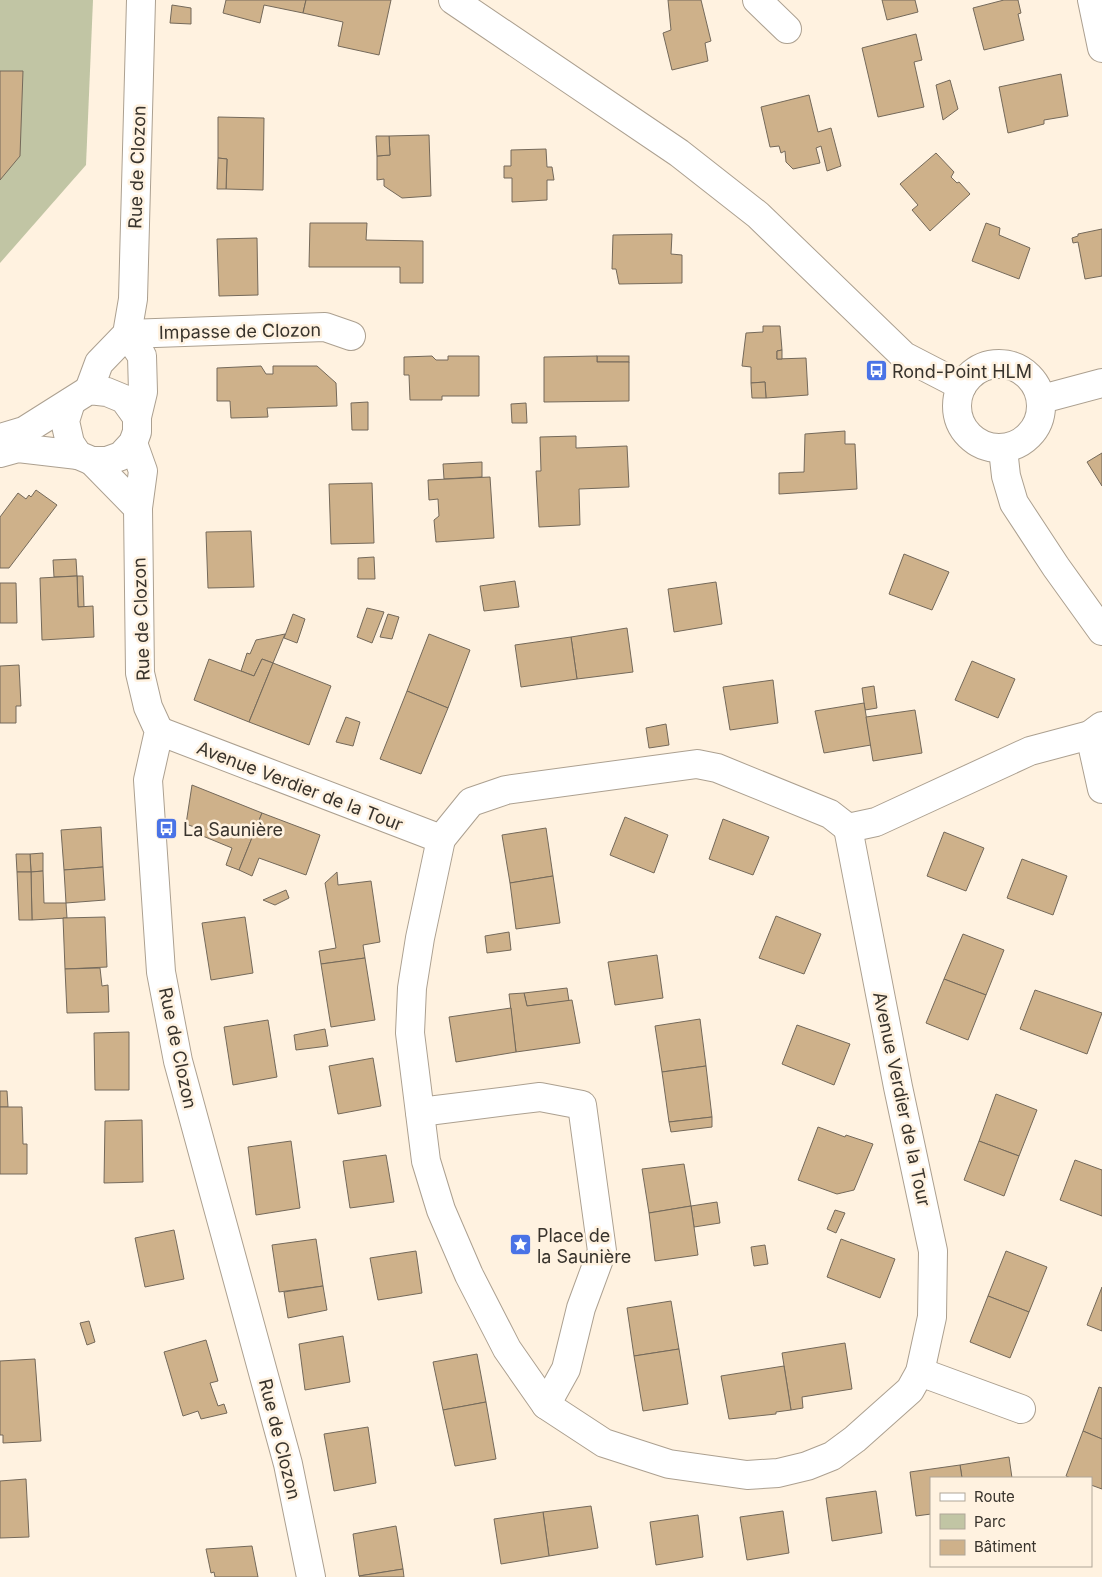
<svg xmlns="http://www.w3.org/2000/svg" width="1102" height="1577" font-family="Inter,sans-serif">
  <rect width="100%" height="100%" fill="#fff2e0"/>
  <!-- green -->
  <path fill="#c1c5a4" d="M0,0H93L86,165L0,263Z"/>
  <!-- building -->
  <g fill="#ceb18a" stroke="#74695a">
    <path d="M226,0H306L303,13L264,5L260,23L223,13Z"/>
    <path d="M306,0H391L379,55L338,46L343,22L303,13Z"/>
    <path d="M668,0H701L711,41L705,43L708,61L672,70L663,33L671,30Z"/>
    <path d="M882,0H915L918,12L887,20Z"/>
    <path d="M1004,0H1018L1021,13L1018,14L1024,40L984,50L973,8Z"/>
    <path d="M172,5L191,8V24L170,23Z"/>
    <path d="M916,34L922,60L914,62L924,107L878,117L862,48Z"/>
    <path d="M0,71H23L20,156L0,180Z"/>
    <path d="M1061,74L1068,116L1044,120V124L1008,133L999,87Z"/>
    <path d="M950,80L958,109L943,120L936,85Z"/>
    <path d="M809,95L818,132L831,128L841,166L827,171L821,146L816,148L820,163L793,169L786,162L785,151L781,153L779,146L770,147L761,107Z"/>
    <path d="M218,117L264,118L263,190L226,189L227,159L218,158Z"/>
    <path d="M429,135L431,196L402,198L384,186V179L377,180V156L390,155L389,136Z"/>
    <path d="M376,136H389L390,155L377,156Z"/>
    <path d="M546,149L547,167H552L554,180H547V200L512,202V178H504V166H511V150Z"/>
    <path d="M936,153L954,172L951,177L957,183L959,182L970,194L930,231L912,210L918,205L900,184Z"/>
    <path d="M218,158L227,159L226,189H217Z"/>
    <path d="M310,223H367L366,240L423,241V283H400V267H309Z"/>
    <path d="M986,223L1000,228L999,235L1030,248L1019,279L972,261Z"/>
    <path d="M1102,229V276L1085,279L1078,242L1073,243L1072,238L1078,236V234Z"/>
    <path d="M672,234L671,254L682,255V283L619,284L616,269H612L613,235Z"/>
    <path d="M257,238L258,295L219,296L217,239Z"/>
    <path d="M763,326H780L782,350L777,351V359L806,358L808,395L766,398L765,382L751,383V367L742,366L746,333L763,332Z"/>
    <path d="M782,350V359H777V351Z"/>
    <path d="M432,356L436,360H448V356H479V396H442V400H410L409,375H404V357Z"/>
    <rect x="597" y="356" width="32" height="6"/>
    <path d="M597,356V362H629V401L544,402V357Z"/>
    <path d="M261,366L266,374H273V366H317L336,383L337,406L267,408L268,417L231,418L230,401H217V368Z"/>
    <path d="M765,382L766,398H752L751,383Z"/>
    <path d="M368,402V430H352L351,403Z"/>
    <path d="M526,403L527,423H512L511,404Z"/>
    <path d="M845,431V444H855L857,489L779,494V473L804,472L805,434Z"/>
    <path d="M576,436V448L627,446L629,487L579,489L580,525L539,527L536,471H541L540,437Z"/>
    <path d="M1102,453V486L1087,462Z"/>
    <path d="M482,462V477L444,479L443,464Z"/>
    <path d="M490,477L494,538L436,542L434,520L439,516L438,499L429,500L428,480Z"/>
    <path d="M372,483L374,543L331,544L329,484Z"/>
    <path d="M36,490L57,505L9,568H0V517L18,493L26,499L29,495L31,497Z"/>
    <path d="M251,531L254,587L208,588L206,532Z"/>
    <path d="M904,554L949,572L932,610L889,594Z"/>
    <path d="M374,557L375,579H358V558Z"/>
    <path d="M76,559L77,576L54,577L53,560Z"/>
    <path d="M77,576H83L84,607H78Z"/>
    <path d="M77,576L78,607L93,606L94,637L42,640L40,578Z"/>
    <path d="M515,581L519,607L484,611L480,586Z"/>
    <path d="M716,582L722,624L674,632L668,589Z"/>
    <path d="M0,583H16L17,623H0Z"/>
    <path d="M367,608L384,612L372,643L357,637Z"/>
    <path d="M293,614L305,619L297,643L284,638Z"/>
    <path d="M388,614L399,617L392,639L380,637Z"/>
    <path d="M627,628L633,672L577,679L571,637Z"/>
    <path d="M285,634L273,663L262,659L254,676L241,671L247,653L250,654L256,640Z"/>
    <path d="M429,634L470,650L448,708L407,691Z"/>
    <path d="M571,637L577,679L521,687L515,645Z"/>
    <path d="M209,659L254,676L262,659L273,663L249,722L194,700Z"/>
    <path d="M972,661L1015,679L998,718L955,700Z"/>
    <path d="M273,663L331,686L309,745L249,722Z"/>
    <path d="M19,665L21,706H16V723H0V666Z"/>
    <path d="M773,680L778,723L730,730L723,687Z"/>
    <path d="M874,686L877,708L865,710L862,688Z"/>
    <path d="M407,691L448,708L421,774L380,759Z"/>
    <path d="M864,703L871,745L824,753L815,711Z"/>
    <path d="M915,710L922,753L873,761L866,717Z"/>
    <path d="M346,717L360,722L353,746L336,742Z"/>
    <path d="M666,724L669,745L649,748L646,728Z"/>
    <path d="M192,785L262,813L239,870L226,865L232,848L193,832L194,827L186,824Z"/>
    <path d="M262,813L320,835L306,875L259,858L252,876L239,870Z"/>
    <path d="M625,817L668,835L654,873L610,855Z"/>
    <path d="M723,819L769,837L753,875L709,859Z"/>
    <path d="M101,827L103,867L64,870L61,830Z"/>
    <path d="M546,828L553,876L510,883L502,835Z"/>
    <path d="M944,832L984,848L966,891L927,876Z"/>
    <path d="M43,853V871L31,872L30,854Z"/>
    <path d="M16,854H30L31,872H17Z"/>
    <path d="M1022,859L1067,876L1053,915L1007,898Z"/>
    <path d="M103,867L105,900L66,903L64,870Z"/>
    <path d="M43,871L44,903H66L67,918L32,920L31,872Z"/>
    <path d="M17,872H31L32,920H19Z"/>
    <path d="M337,872L338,885L371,881L380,942L363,945L365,958L321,964L319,951L336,948L325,883Z"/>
    <path d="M553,876L560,923L516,929L510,883Z"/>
    <path d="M286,890L289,898L275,905L263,900Z"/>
    <path d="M776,916L821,934L804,974L759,958Z"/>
    <path d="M105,917L107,967L65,969L63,918Z"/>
    <path d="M245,917L253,973L211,980L202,923Z"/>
    <path d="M509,932L511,950L487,953L485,936Z"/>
    <path d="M963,934L1004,950L986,995L944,979Z"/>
    <path d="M657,955L663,998L615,1005L608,962Z"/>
    <path d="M365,958L375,1020L331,1027L321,964Z"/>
    <path d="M100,968L102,986L108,985L109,1012L67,1013L65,969Z"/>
    <path d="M944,979L986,995L968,1040L926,1023Z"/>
    <path d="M567,988L569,1001L527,1006L524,993Z"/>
    <path d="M1035,990L1102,1013L1087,1054L1020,1029Z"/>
    <path d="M524,993L527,1006L572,1000L580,1043L516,1052L509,994Z"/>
    <path d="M511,1008L516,1052L456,1062L449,1017Z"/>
    <path d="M700,1019L706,1066L662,1072L655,1026Z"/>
    <path d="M268,1020L277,1077L233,1085L224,1027Z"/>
    <path d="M797,1025L850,1044L834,1085L782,1064Z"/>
    <path d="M325,1029L328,1046L296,1050L294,1035Z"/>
    <path d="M129,1032V1090H95L94,1033Z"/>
    <path d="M373,1058L381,1106L338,1114L329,1066Z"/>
    <path d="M706,1066L712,1117L669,1122L662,1072Z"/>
    <path d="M0,1091H7L8,1107H0Z"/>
    <path d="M996,1094L1037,1110L1019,1156L979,1141Z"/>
    <path d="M0,1107H22L23,1144H27V1174H0Z"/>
    <path d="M712,1117V1127L671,1132L669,1122Z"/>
    <path d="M142,1120L143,1182L104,1183L105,1121Z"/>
    <path d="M818,1127L845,1137L846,1135L873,1144L854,1190L837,1194L798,1180Z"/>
    <path d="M291,1141L300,1208L256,1215L248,1147Z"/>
    <path d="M979,1141L1019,1156L1004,1196L964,1180Z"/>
    <path d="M386,1155L394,1202L350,1208L343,1161Z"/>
    <path d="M1075,1160L1102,1170V1216L1060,1200Z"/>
    <path d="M684,1164L691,1206L649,1213L642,1169Z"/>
    <path d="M717,1202L720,1223L694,1227L691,1206Z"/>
    <path d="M691,1206L698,1255L655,1261L649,1213Z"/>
    <path d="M835,1210L845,1213L836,1233L827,1229Z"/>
    <path d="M174,1230L184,1279L145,1287L135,1238Z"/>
    <path d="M316,1239L323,1286L279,1292L272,1245Z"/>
    <path d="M841,1239L895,1259L880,1298L827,1277Z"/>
    <path d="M765,1245L768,1264L754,1266L751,1247Z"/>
    <path d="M416,1251L422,1293L378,1300L370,1258Z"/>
    <path d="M1006,1251L1047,1267L1029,1312L988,1296Z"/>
    <path d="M323,1286L327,1310L288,1318L284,1292Z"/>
    <path d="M1102,1287V1331L1087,1325Z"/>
    <path d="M988,1296L1029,1312L1010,1358L970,1342Z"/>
    <path d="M671,1301L679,1349L634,1356L627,1308Z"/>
    <path d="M89,1321L95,1342L87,1345L80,1323Z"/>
    <path d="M343,1336L350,1382L305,1390L299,1344Z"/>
    <path d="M206,1340L218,1381L210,1383L218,1406L224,1404L227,1413L201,1419L198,1411L183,1416L164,1352Z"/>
    <path d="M845,1343L852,1389L802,1397L803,1408L791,1410L782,1353Z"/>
    <path d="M679,1349L688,1404L643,1411L634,1356Z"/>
    <path d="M477,1354L486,1402L443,1410L433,1362Z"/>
    <path d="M35,1359L41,1441L3,1443V1435H0V1361Z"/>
    <path d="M784,1366L791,1410L776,1412V1414L729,1419L721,1376Z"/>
    <path d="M1099,1387L1102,1388V1439L1083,1431Z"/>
    <path d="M486,1402L496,1459L455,1466L443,1410Z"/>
    <path d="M368,1427L376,1483L334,1491L324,1434Z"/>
    <path d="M1083,1431L1102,1439V1489L1091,1485V1478H1071L1066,1476Z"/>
    <path d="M1009,1457L1012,1478H962L960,1465Z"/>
    <path d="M960,1465L962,1478H931V1514L916,1516L910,1472Z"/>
    <path d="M26,1479L29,1537L0,1538V1481Z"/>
    <path d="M876,1491L882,1533L832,1541L826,1498Z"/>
    <path d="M591,1506L598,1548L549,1556L543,1512Z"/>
    <path d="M783,1511L789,1553L747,1560L740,1517Z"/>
    <path d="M543,1512L549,1556L501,1564L494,1519Z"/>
    <path d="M698,1515L703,1557L656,1565L650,1522Z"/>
    <path d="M396,1526L403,1569L359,1576L353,1534Z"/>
    <path d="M252,1546L258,1577H215L214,1572L211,1573L206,1549Z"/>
    <path d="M403,1569L404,1577H360L359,1576Z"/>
  </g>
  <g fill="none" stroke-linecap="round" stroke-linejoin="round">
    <defs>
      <g id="minor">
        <path d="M757,0L787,29"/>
        <path d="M1092,0L1102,48"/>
        <path d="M127,334L325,327L351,336"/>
        <path d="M89,390L99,363L127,334L133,299L141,0"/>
        <path d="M1042,399L1102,383"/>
        <path d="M71,402L65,421L70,443L78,455L92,461H107L121,456L133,443L137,432V417L143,392L142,356L127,334"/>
        <path d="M0,438L24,431L89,390L107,392L124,399L137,417"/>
        <path d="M133,443L143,471L138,508L140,673L148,707L159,731L148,780L161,972L178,1061L288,1464L311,1577"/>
        <path d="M0,453L18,448L78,455"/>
        <path d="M92,461L138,508"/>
        <path d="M159,731L441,839L471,802L506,790L697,764L717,768L830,814L848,828L876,822L1030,751L1090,735L1102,726"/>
        <path d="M1090,735L1102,789"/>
        <path d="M441,839L420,938L412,988L410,1033L426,1161L441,1210L469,1275L507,1349L546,1405L604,1443L669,1464L747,1475L778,1473L807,1466L832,1456L855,1439L910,1390L920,1372L932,1317L933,1251L898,1087L848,828"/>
        <path d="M420,1112L540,1097L582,1105L602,1251L581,1308L566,1369L546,1405"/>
        <path d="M920,1372L1021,1409"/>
      </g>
      <g id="secondary">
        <path d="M453,0L679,153L758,215L904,356L962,386"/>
        <circle cx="999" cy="406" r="42"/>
        <path d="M1003,449L1006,476L1014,503L1056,567L1102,631"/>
      </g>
    </defs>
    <!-- minor casing -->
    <use href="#minor" stroke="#aca090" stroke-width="30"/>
    <!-- secondary casing -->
    <use href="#secondary" stroke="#aca090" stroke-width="30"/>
    <!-- minor -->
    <use href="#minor" stroke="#fff" stroke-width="28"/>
    <!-- secondary -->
    <use href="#secondary" stroke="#fff" stroke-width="28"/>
  </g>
  <!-- icons -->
  <defs>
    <symbol id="bus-square" viewBox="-11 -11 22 22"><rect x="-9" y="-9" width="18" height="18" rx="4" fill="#4a73e6" stroke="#fff2e0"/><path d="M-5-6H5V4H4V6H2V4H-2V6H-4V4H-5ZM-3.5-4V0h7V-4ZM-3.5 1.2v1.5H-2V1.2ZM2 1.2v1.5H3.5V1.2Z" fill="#fff"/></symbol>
    <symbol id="sight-square" viewBox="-11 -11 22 22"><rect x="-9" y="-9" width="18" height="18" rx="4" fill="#4a73e6" stroke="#fff2e0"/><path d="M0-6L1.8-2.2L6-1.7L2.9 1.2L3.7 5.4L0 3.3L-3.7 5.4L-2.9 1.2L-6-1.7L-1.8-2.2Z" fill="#fff"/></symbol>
  </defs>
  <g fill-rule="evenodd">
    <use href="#bus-square" x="864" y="358" width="25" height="25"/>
    <use href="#bus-square" x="154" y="816" width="25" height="25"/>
    <use href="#sight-square" x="508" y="1232" width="25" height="25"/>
  </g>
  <g text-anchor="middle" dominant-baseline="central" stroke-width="5" stroke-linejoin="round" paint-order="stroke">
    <!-- street labels -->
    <g font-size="18" fill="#38332c" stroke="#fff2e0">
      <text transform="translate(137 167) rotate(-88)">Rue de Clozon</text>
      <text transform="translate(240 331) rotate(-1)">Impasse de Clozon</text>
      <text transform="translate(141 619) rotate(-92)">Rue de Clozon</text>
      <text transform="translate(300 786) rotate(21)">Avenue Verdier de la Tour</text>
      <text transform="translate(178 1048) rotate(78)">Rue de Clozon</text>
      <text transform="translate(902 1099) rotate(78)">Avenue Verdier de la Tour</text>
      <text transform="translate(280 1439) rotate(76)">Rue de Clozon</text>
    </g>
    <!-- poi labels -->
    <g font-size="18" fill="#38332c" stroke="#fff2e0" text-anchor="start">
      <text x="892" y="371">Rond-Point HLM</text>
      <text x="183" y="829">La Saunière</text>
      <text x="537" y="1235">Place de<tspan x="537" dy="21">la Saunière</tspan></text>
    </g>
  </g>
  <!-- legend -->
  <rect x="930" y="1477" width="162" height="90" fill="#fff2e0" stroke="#afa698"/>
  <rect x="940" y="1493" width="25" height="8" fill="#ffffff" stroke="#afa698"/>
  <text x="974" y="1502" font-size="15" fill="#38332c">Route</text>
  <rect x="940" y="1514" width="25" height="15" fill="#c1c5a4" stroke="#afa698"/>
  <text x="974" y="1527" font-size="15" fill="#38332c">Parc</text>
  <rect x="940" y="1540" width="25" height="15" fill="#ceb18a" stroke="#afa698"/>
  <text x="974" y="1552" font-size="15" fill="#38332c">Bâtiment</text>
</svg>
